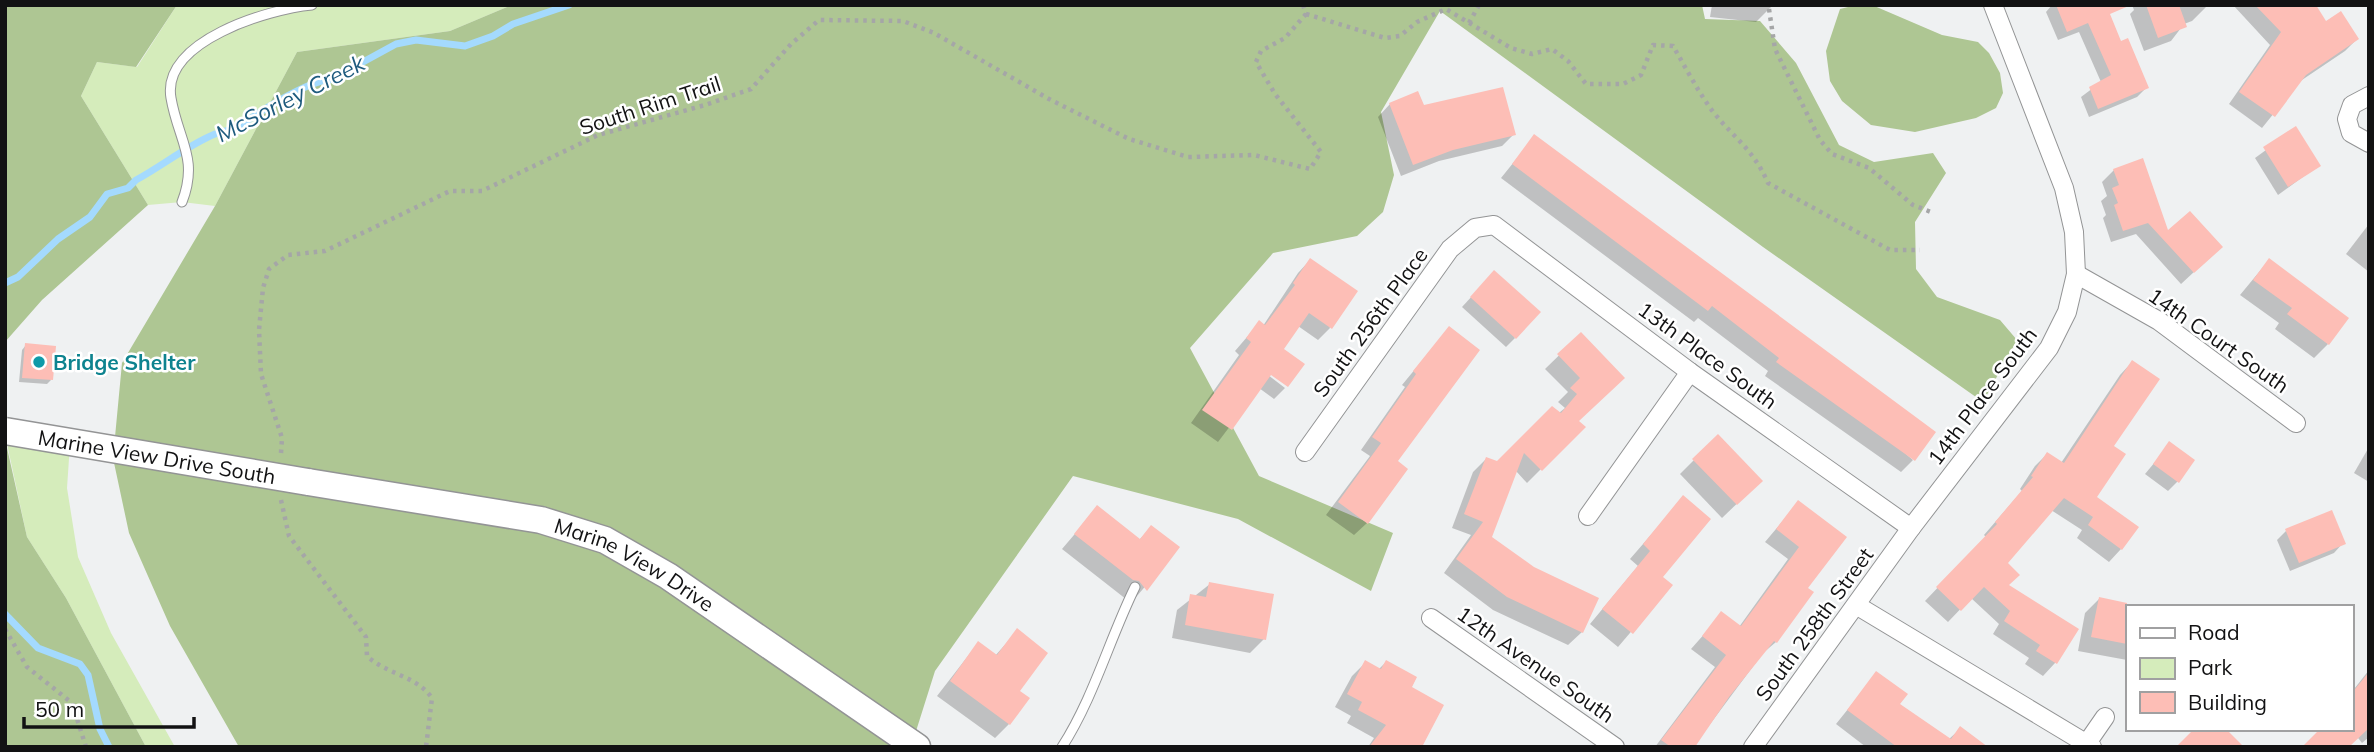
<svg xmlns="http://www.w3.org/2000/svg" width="2374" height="752" font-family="Mulish,sans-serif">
  <rect width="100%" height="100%" fill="#eff1f2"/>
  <!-- green -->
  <g fill="#d5ecbb">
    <path d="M177,5H512L450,31L297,52L215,206L182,202L148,205L81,96L97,62L137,67Z"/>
    <path d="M6,439L70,444L67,488L78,557L111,633L175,747H146L66,598L27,537Z"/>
  </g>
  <!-- forest -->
  <g fill="#aec693">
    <path d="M5,5H177L136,67L97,62L81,96L148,205L42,300L5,342Z"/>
    <path d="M512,5H1702L1705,19L1760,21L1796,63L1839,145L1874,162L1933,153L1946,173L1915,222L1916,269L1937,297L2000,320L2017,340L1983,402L1763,247L1440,11L1381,112L1394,175L1383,212L1357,236L1273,253L1190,348L1259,476L1393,533L1371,591L1238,519L1073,476L935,671L911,747H239L170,626L129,533L113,458L122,363L215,206L297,52L450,31Z"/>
    <path d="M1856,5H1872L1942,35L1978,42L1989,53L2000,73L2003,93L1996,108L1976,118L1915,132L1871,125L1842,101L1830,81L1826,51L1840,9Z"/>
    <path d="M5,439L27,537L66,598L146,747H5Z"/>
  </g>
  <!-- shadow -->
  <g fill="#0003">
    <path d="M1712,5H1773L1756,22L1710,17Z"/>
    <path d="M2052,5H2104L2120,43L2147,87L2137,97L2089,117L2081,97L2101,82L2079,32L2058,40L2046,12Z"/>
    <path d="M2132,5H2205L2206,7L2192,21L2184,24L2171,41L2144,51L2130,14L2134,10Z"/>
    <path d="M2233,5H2303L2326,23L2357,39L2345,51L2299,82L2262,128L2229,104L2270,45Z"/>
    <path d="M1390,104L1423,107L1514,134L1502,146L1439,161L1401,176L1378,117Z"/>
    <path d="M2295,129L2319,165L2278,195L2255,158Z"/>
    <path d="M1534,137L1913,460L1901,472L1765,376L1768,371L1698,318L1694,322L1501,178Z"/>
    <path d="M2114,170L2168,233L2208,259L2181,284L2136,234L2111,242L2103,218L2106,215L2101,201L2107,196L2102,182Z"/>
    <path d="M2369,224V272L2346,254Z"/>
    <path d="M1310,260L1330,328L1318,340L1298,326L1263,371L1285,388L1274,399L1259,388L1218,442L1191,423L1239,355L1235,351L1259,323L1263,326L1298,273Z"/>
    <path d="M2269,260L2328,344L2314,358L2275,329L2279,323L2240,295Z"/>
    <path d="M1485,282L1515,338L1506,347L1462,307Z"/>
    <path d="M1449,328L1395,462L1367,523L1354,535L1326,515L1370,456L1361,450L1405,387L1402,385Z"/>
    <path d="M1581,334L1622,378L1577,421L1583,427L1527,483L1516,471L1490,538L1582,632L1568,645L1493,610L1444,573L1471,535L1452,528L1473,472L1486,459L1498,463L1565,408L1558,402L1568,392L1545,369Z"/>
    <path d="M26,345L51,380L47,384L19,382L22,350Z"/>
    <path d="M2132,362L2112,447L2095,498L2121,549L2109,562L2077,538L2082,530L2051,510L2005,564L2007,586L2076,630L2055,663L2043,676L2025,664L2029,658L1993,634L1999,624L1971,598L1948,622L1925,601L1986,537L1984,535L2022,491L2020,489L2035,466L2047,454L2061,463L2120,375Z"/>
    <path d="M1718,436L1747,494L1722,518L1680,474Z"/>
    <path d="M2170,444L2178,481L2168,491L2145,474Z"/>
    <path d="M2369,447V482L2354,473Z"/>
    <path d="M1683,498L1661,577L1671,585L1618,647L1590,624L1638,566L1630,559Z"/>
    <path d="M1798,503L1805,588L1776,642L1763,653L1693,747H1655L1715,667L1691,649L1722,614L1739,627L1788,559L1765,542Z"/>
    <path d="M1097,508L1139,540L1152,527L1178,548L1131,603L1062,549Z"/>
    <path d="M2286,531L2343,543L2334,553L2290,571L2277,540Z"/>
    <path d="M1210,584L1264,639L1250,653L1172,638L1177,610Z"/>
    <path d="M2099,599L2138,607H2127V660L2078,651L2085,613Z"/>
    <path d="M1017,631L1018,691L1009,724L995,738L937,696L978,643L995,656Z"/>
    <path d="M1386,662L1410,688L1418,747H1368L1374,738L1347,723L1351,716L1335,707L1352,676L1365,663L1378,670Z"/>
    <path d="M2369,670V737L2362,743L2351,729V693Z"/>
    <path d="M1877,673L1898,705L1948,740L1960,729L1985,747H1866L1836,724Z"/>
  </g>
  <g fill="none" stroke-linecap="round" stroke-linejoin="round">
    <!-- stream -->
    <g stroke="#a4dafe" stroke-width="7">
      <path d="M5,283L18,277L58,239L90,217L107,194L128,188L136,180C162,166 188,145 215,134C224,131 233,130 241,125C259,112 309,80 330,80L396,44L416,40L465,46L493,36L513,24L569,5"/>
      <path d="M5,614L38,648L80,664L88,675L100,729L109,747"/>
    </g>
  </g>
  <!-- building -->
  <g fill="#fdbeb6">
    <path d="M2056,5H2131L2110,14L2121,41L2128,38L2149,88L2098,109L2089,87L2111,75L2088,23L2067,32Z"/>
    <path d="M2146,5H2179L2187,27L2158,38Z"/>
    <path d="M2255,5H2316L2326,21L2341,11L2359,39L2306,75L2275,117L2239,92L2281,32Z"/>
    <path d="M1503,87L1516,135L1453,150L1413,165L1389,103L1418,91L1424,105Z"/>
    <path d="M2296,126L2321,166L2288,187L2263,147Z"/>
    <path d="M1534,134L1936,432L1915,461L1776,362L1779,358L1712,306L1708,311L1512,164Z"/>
    <path d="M2143,158L2168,230L2190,211L2223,247L2194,273L2148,223L2123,231L2114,205L2118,203L2112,188L2119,185L2113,169Z"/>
    <path d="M1310,258L1358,291L1332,329L1309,313L1284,349L1305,364L1288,387L1271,375L1232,430L1202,410L1251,342L1246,338L1259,320L1265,325L1295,285L1293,283Z"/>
    <path d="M2269,258L2349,318L2329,345L2287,314L2292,308L2253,280Z"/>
    <path d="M1494,270L1541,312L1516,339L1470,297Z"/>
    <path d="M1449,326L1480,350L1398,461L1408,469L1368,524L1338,502L1381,443L1372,437L1416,374L1413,371Z"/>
    <path d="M1581,332L1625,378L1579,421L1586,427L1542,471L1524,453L1492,537L1534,567L1599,598L1583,633L1507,597L1456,559L1483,522L1464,514L1486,457L1497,461L1552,406L1561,413L1577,394L1570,388L1580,378L1557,354Z"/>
    <path d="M25,343L56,346L53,380L22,378Z"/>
    <path d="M2132,360L2160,379L2114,446L2126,454L2097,497L2139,527L2122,550L2088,525L2093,517L2064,498L2008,563L2020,575L2009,585L2079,629L2057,664L2036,651L2040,645L2004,621L2010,611L1984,587L1961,611L1936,587L1997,524L1995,522L2033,477L2031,476L2047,452L2064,463Z"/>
    <path d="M1718,434L1763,481L1737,505L1692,459Z"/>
    <path d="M2169,441L2195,460L2179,483L2153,464Z"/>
    <path d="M1683,495L1711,519L1663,577L1673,585L1633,634L1602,609L1650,551L1643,544Z"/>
    <path d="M1798,500L1847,537L1808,588L1814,592L1777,643L1774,641L1729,697L1695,747H1671L1661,740L1726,655L1702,636L1721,611L1741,626L1799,547L1776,529Z"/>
    <path d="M1097,505L1140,539L1151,525L1180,547L1147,591L1139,581L1133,580L1074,534Z"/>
    <path d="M2332,510L2346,544L2299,563L2285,529Z"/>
    <path d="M1209,582L1274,594L1266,640L1185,625L1190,594L1206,597Z"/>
    <path d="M2099,597L2127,603V644L2091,637Z"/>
    <path d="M1017,628L1048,653L1020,691L1030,698L1010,725L950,681L978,641L997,655Z"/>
    <path d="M1365,660L1381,669L1386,660L1417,677L1412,687L1444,705L1422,747H1369L1386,725L1358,710L1362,702L1347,694Z"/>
    <path d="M1876,671L1908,694L1900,704L1951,739L1960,726L1988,747H1897L1847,710Z"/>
    <path d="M2369,672V728L2349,747H2302L2320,729H2351V694Z"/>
    <path d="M2194,729H2226L2244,747H2176Z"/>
  </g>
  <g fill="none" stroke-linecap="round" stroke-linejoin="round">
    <defs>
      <g id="service">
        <path d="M182,202C199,158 178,140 171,98C161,41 269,9 312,5"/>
        <path d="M1062,747C1094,697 1109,640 1135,587"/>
      </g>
      <g id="minor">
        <path d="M2369,96L2352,105L2347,119L2351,133L2369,143"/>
        <path d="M2076,274L2159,321L2296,423"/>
        <path d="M1305,452L1450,249L1475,228L1494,225L1690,372L1911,528"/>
        <path d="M1588,516L1690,372"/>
        <path d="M1856,605L2092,747"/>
        <path d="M1431,618L1615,747"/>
        <path d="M2087,743L2105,717"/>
        <path d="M1753,747L1911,528L2049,348L2067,312L2076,274L2074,232L2064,188L1993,5"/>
      </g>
      <g id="secondary">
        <path id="s1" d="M308,482L541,520L605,540L668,576L917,747"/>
      </g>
    </defs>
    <!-- service casing -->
    <use href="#service" stroke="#939495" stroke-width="11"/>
    <!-- minor casing -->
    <use href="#minor" stroke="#939495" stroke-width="20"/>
    <!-- secondary casing -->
    <use href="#secondary" stroke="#939495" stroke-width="29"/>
    <!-- path -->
    <g stroke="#a5a6a7" stroke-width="4.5" stroke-dasharray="3.5 5" stroke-linecap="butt">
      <path d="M1303,5L1306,14"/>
      <path d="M1769,9L1775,49L1820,140L1832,154L1869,168L1913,205L1931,212"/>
      <path d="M1306,14L1385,38L1400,36L1417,22L1446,9L1511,48L1532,54L1552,49L1568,61L1586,84H1623L1641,75L1653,45L1673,46C1686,68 1698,92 1714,113C1735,139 1753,149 1768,183L1890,250H1920"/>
      <path d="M1469,23L1479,5"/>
      <path d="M281,453L282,438L261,374L259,330L263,288L269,269L288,255L325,251L450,191H482L598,135L705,105L751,89L791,44L819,20L903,21L934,33L1049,99L1129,139L1188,157L1254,155L1310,169L1321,152L1275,94L1256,62L1261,51L1285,38L1306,14"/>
      <path d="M281,500L289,536L366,637L367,656C386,674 417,676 432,698L426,747"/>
      <path d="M5,629L27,667L72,703L86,747"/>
    </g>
    <!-- service -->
    <use href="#service" stroke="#fff" stroke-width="9"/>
    <!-- minor -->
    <use href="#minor" stroke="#fff" stroke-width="18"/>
    <!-- secondary -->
    <use href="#secondary" stroke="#fff" stroke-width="26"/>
    <defs>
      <g id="secondary-bridge">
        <path id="s2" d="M5,431L308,482"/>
      </g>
    </defs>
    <!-- secondary-bridge casing -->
    <use href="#secondary-bridge" stroke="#939495" stroke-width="29" stroke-linecap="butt"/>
    <!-- secondary-bridge -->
    <use href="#secondary-bridge" stroke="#fff" stroke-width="26"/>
  </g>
  <!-- markers -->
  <circle fill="#0f9aa8" stroke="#fff" stroke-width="2.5" cx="39" cy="362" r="7"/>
  <g text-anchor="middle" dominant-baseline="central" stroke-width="5" stroke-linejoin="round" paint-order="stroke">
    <!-- street labels -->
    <g font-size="21" fill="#121213" stroke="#fff">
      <text transform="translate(650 105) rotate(-18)">South Rim Trail</text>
      <text transform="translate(1370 322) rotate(-54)">South 256th Place</text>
      <text transform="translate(2219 340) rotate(35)">14th Court South</text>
      <text transform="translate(1708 355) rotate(36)">13th Place South</text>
      <text transform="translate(1982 396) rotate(-53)">14th Place South</text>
      <text stroke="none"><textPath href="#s2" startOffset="154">Marine View Drive South</textPath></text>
      <text stroke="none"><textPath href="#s1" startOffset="340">Marine View Drive</textPath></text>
      <text transform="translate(1814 624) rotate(-54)">South 258th Street</text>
      <text transform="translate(1536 664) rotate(35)">12th Avenue South</text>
    </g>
    <!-- culture labels -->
    <g font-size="21" font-weight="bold" fill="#0d838f" stroke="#fff" text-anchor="start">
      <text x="53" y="362">Bridge Shelter</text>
    </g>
    <!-- water labels -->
    <g font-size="23" font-style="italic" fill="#1e5b7e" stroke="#fff">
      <text transform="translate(290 98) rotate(-27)">McSorley Creek</text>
    </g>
  </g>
  <!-- border -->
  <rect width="2374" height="752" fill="none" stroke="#121213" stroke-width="14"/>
  <!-- legend -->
  <rect x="2126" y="605" width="228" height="126" fill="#ffffff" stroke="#a0a0a1" stroke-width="2"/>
  <rect x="2140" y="628" width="35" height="10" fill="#ffffff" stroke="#a0a0a1" stroke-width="2"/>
  <text x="2188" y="640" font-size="21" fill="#121213">Road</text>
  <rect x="2140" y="658" width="35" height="21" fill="#d5ecbb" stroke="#a0a0a1" stroke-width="2"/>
  <text x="2188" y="675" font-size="21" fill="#121213">Park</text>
  <rect x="2140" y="692" width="35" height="21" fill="#fdbeb6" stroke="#a0a0a1" stroke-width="2"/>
  <text x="2188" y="710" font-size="21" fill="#121213">Building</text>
  <!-- scale -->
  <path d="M24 717v10h170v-10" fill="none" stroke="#121213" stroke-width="3.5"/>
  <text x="35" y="717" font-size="21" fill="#121213" stroke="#ffffff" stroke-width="5" paint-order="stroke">50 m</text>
</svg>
